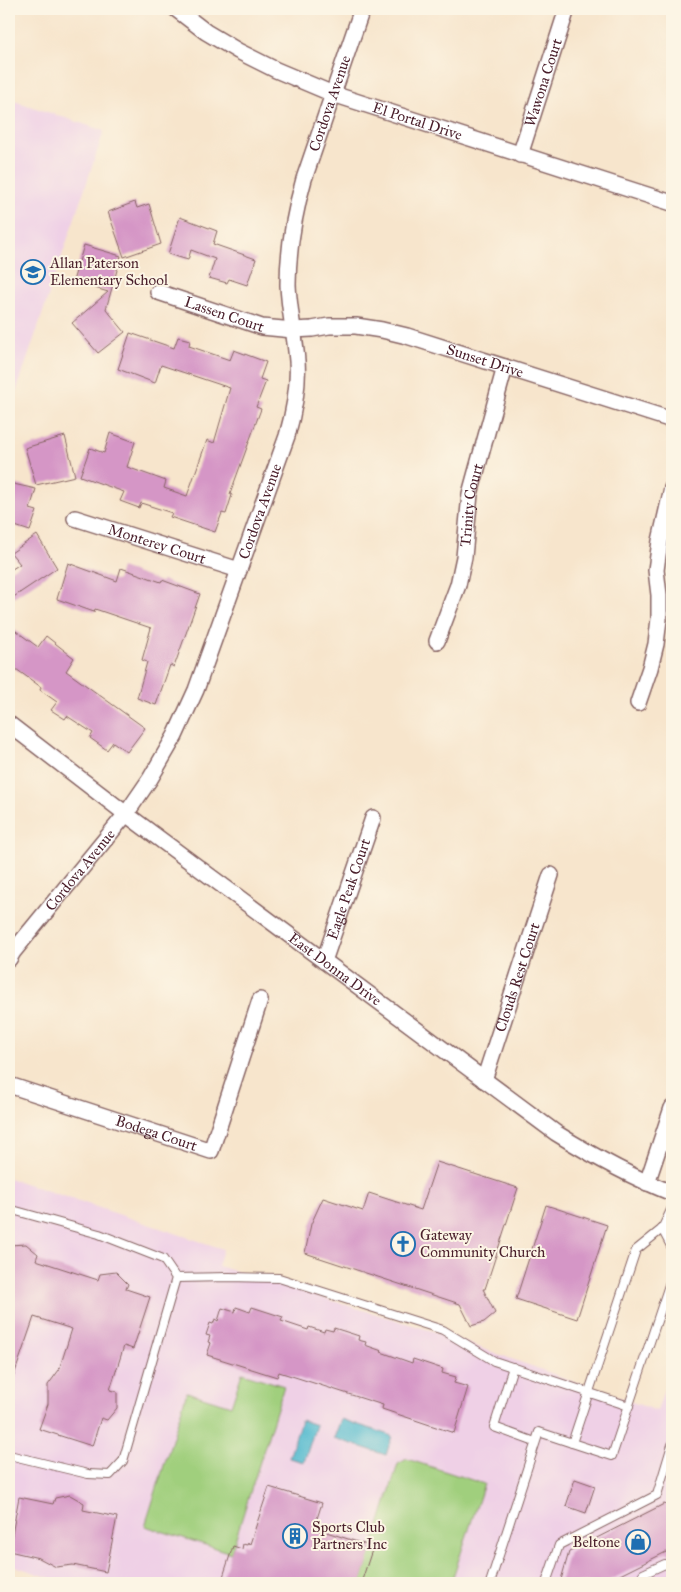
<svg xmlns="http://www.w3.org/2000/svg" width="681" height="1592" font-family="'IM FELL Great Primer',serif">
  <rect width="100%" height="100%" fill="#fcf5e5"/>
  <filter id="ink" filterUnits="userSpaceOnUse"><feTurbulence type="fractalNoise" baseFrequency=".02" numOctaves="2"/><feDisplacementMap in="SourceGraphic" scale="10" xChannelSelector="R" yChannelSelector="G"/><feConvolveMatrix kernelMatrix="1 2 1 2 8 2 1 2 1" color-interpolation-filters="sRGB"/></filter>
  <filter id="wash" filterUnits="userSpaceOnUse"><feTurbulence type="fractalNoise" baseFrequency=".0096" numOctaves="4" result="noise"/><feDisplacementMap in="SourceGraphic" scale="20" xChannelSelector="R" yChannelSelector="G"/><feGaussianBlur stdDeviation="1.12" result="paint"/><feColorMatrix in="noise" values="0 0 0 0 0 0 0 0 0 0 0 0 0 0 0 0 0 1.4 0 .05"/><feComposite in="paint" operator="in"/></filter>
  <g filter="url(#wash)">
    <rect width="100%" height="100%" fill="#f7e5cc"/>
    <!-- built -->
    <g fill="#efd0e6">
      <path d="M9,99L104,131L9,413Z"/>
      <path d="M9,1178L223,1249L218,1266L439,1333L657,1411L672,1365V1583H65L9,1564Z"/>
    </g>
    <!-- green -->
    <g fill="#a0cf7d" stroke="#757754">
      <path d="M242,1373L284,1386L231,1553L145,1526L187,1392L231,1406Z"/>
      <path d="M407,1459L484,1484L451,1583H361L398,1464Z"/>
    </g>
    <!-- water -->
    <g fill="#51b9cf" stroke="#4e6c7d">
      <path d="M341,1419L392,1436L386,1455L334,1438Z"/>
      <path d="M301,1420L316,1425L304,1462L289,1458Z"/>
    </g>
    <g id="blocks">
      <!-- building -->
      <g fill="#d596c6">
        <path d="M135,202L137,208L149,204L161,244L124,257L108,212Z"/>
        <path d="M180,217L217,231L213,244L256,259L247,285L229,279L227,283L209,278L215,259L191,250L188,260L168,254Z"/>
        <path d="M84,245L121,256L106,309L125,332L98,353L72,323L108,292L73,281Z"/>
        <path d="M130,333L174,348L178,337L190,340L189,346L230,360L234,350L266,362L260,379L266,381L256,407L261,409L230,494L232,495L226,514L222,513L215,532L170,517L172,513L141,503L139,508L120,501L124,492L80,476L90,448L104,453L110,433L135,442L127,467L166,481L164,488L187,496L207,440L214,443L230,388L161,365L155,383L118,369Z"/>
        <path d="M65,436L75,476L36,485L25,448Z"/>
        <path d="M9,483L36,489L30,509L37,511L30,531L9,524Z"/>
        <path d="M37,535L57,568L9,600V571L20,564L11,553Z"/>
        <path d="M68,563L117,581L121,568L161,582L162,580L200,594L174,667L170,665L156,705L137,698L147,662L142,660L151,628L95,609L94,612L57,599Z"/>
        <path d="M9,626L38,647L46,636L74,658L66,671L145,728L127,752L113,742L107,750L90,738L93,733L67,716L65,719L51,710L57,702L40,690L41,687L9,664Z"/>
        <path d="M437,1162L518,1188L485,1289H483L495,1313L484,1322L471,1326L460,1304L305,1253L311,1224L323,1198L363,1211L369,1193L421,1210Z"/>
        <path d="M546,1205L607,1225L577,1319L516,1299Z"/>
        <path d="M26,1244L38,1254L36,1260L98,1280L100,1274L116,1272L128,1284L126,1289L150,1297L133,1349L124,1346L110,1390L117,1392V1408L107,1420L101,1418L92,1446L39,1429L48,1404V1385L59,1370L72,1329L34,1317L11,1384H9V1245Z"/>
        <path d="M236,1307L250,1312L252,1307L283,1317L281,1321L308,1330L309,1327L324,1332L325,1329L333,1331L334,1328L359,1336L358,1340L366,1342L365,1345L382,1351L381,1352L412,1363L413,1359L443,1369L442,1373L456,1377L454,1383L468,1387L454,1433L382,1409L383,1405L279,1372L277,1377L207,1355L211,1343L208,1342L210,1336L206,1335L210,1323L213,1324L215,1319L218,1321L222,1308L235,1312Z"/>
        <path d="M575,1479L595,1486L586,1513L566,1506Z"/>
        <path d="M269,1487L322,1503L314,1528L373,1547L361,1583H221L233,1546L242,1549L243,1544L247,1545L248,1543L250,1544Z"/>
        <path d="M70,1495L84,1503L83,1510L117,1517L106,1572L73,1565L56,1567L39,1558L9,1551L19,1497L53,1504L55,1498Z"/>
        <path d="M664,1504L672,1507V1554L666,1552L604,1583H560L569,1552Z"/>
      </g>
    </g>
  </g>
  <g filter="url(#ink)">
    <use href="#blocks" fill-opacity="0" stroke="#876463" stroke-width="1"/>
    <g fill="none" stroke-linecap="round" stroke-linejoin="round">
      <defs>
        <g id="lane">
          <path d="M672,1208L662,1229L636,1250L572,1443L612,1456L672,1276"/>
          <path d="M9,1209L99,1234L163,1259L176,1278L123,1461L110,1475L88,1474L9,1455"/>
          <path d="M662,1229L672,1248"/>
          <path d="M176,1278L229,1277L279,1278L443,1330L494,1361L629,1406"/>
          <path d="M513,1367L494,1427L535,1442"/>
          <path d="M490,1583L539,1432L572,1443"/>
          <path d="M546,1583L559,1545L657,1495L672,1445"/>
          <path d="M640,1583L643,1574L665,1564L672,1567"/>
        </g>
        <g id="street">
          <path id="s1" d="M176,9L206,32L238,51L276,70L333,94L672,203"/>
          <path id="s2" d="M520,155L567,9"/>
          <path id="s3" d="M158,292L262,327L293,330L312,329L329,326H356L382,330L407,336L672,420"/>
          <path id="s4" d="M75,518L239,570"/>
          <path id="s5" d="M437,641L458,585L464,557L470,494L505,367"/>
          <path d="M638,703L650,668L656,644L659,619V595L656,570L660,541L672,488"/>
          <path id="s6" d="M9,724L126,814L556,1133C593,1156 631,1177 672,1193"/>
          <path id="s7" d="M9,959L13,952L126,814L150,779L175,736L196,690L287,436C294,411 299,386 297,361C295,335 289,310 288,285C288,249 294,214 304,179L362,9"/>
          <path id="s8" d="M324,961L373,818"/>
          <path id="s9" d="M484,1080L551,875"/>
          <path id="s10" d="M9,1085L211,1151L260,1000"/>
          <path d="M647,1183L672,1108"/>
        </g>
      </defs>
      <!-- lane casing -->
      <use href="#lane" stroke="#876463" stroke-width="10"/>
      <!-- street casing -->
      <use href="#street" stroke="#876463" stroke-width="18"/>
      <!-- lane -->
      <use href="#lane" stroke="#fff" stroke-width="8"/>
      <!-- street -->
      <use href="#street" stroke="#fff" stroke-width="15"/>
    </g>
  </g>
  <!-- icons -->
  <defs>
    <symbol id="school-ring" viewBox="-11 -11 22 22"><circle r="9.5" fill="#fcf5e5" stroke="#1f6fb2" stroke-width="1.5"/><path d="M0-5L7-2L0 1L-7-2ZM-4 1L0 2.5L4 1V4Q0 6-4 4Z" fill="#1f6fb2"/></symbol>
    <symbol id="church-ring" viewBox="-11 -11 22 22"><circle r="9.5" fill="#fcf5e5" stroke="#1f6fb2" stroke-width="1.5"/><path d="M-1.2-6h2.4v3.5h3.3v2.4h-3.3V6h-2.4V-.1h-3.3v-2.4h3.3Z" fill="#1f6fb2"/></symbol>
    <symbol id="building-ring" viewBox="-11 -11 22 22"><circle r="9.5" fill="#fcf5e5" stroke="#1f6fb2" stroke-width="1.5"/><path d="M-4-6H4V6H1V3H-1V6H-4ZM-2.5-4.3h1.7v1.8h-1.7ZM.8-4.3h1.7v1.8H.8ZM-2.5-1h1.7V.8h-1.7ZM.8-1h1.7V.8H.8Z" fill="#1f6fb2"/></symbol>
    <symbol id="shop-ring" viewBox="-11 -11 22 22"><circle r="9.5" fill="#fcf5e5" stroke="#1f6fb2" stroke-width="1.5"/><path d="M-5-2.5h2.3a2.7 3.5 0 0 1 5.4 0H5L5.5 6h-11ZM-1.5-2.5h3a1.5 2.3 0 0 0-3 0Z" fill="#1f6fb2"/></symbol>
  </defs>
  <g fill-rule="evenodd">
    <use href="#school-ring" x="19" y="258" width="28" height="28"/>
    <use href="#church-ring" x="389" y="1230" width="28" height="28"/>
    <use href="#building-ring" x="281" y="1522" width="28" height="28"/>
    <use href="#shop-ring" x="624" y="1528" width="28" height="28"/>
  </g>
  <g text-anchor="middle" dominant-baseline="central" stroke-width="4" stroke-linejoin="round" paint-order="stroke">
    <!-- street labels -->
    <g font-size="15" fill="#4a1f2b" stroke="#fcf5e5">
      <text stroke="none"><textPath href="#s2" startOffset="76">Wawona Court</textPath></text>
      <text stroke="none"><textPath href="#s7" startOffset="939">Cordova Avenue</textPath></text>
      <text stroke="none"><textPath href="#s1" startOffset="268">El Portal Drive</textPath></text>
      <text stroke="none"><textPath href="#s3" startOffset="70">Lassen Court</textPath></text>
      <text stroke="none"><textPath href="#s3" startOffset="338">Sunset Drive</textPath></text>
      <text stroke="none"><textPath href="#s5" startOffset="141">Trinity Court</textPath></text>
      <text stroke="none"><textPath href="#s7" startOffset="519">Cordova Avenue</textPath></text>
      <text stroke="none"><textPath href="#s4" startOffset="86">Monterey Court</textPath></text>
      <text stroke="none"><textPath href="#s7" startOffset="114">Cordova Avenue</textPath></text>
      <text stroke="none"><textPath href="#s8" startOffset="76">Eagle Peak Court</textPath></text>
      <text stroke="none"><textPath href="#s6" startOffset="408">East Donna Drive</textPath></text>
      <text stroke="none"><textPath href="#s9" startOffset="108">Clouds Rest Court</textPath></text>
      <text stroke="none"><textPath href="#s10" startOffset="155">Bodega Court</textPath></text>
    </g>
    <!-- poi labels -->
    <g font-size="15" fill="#4a1f2b" stroke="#fcf5e5" text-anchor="start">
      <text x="50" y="263">Allan Paterson<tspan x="50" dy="17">Elementary School</tspan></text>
      <text x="420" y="1235">Gateway<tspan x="420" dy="17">Community Church</tspan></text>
      <text x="312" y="1527">Sports Club<tspan x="312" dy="17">Partners Inc</tspan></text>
      <text x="620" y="1542" text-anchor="end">Beltone</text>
    </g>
  </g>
  <!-- margin -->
  <rect width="681" height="1592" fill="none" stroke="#fcf5e5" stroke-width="30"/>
</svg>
